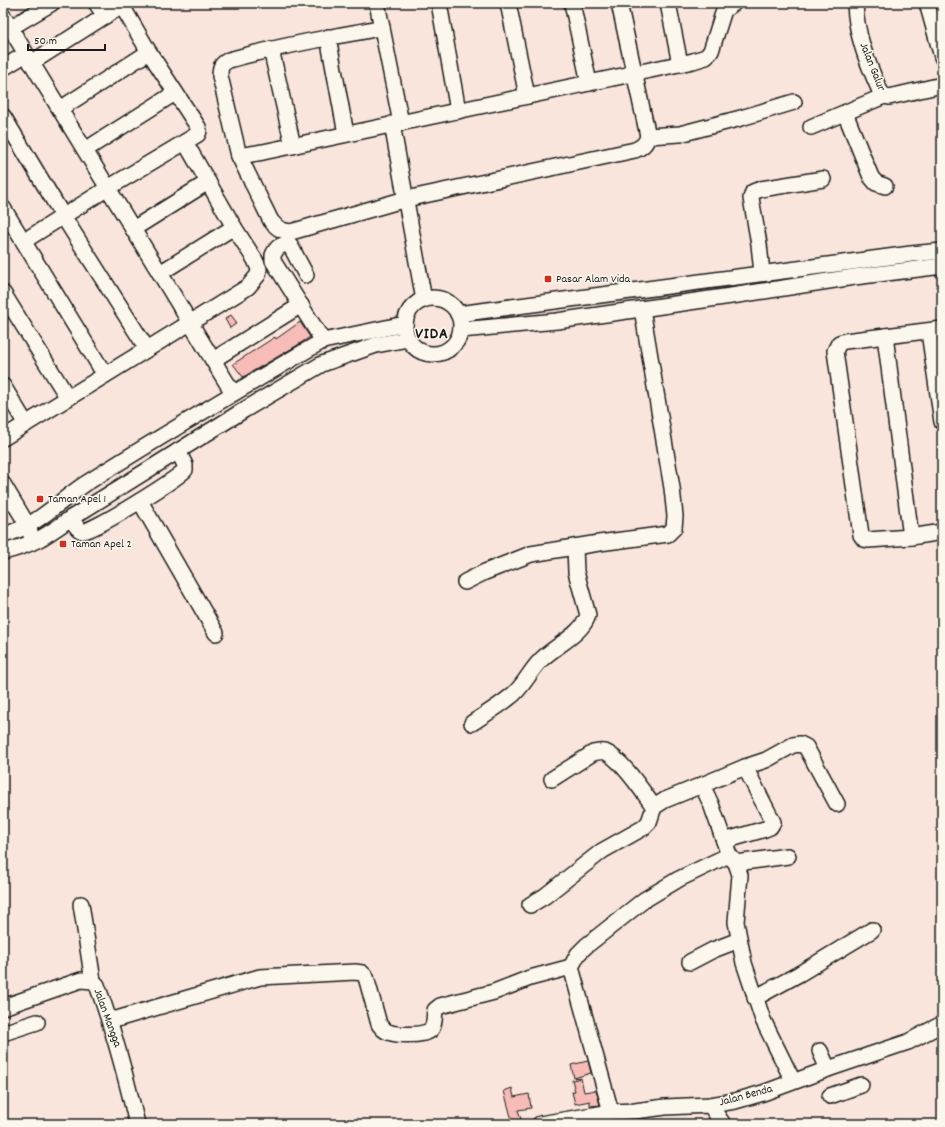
<svg xmlns="http://www.w3.org/2000/svg" width="945" height="1127" font-family="Dekko,sans-serif">
  <rect width="100%" height="100%" fill="#fae5dc"/>
  <filter id="ink" filterUnits="userSpaceOnUse"><feTurbulence type="fractalNoise" baseFrequency=".025" numOctaves="2"/><feDisplacementMap in="SourceGraphic" scale="8" xChannelSelector="R" yChannelSelector="G"/><feConvolveMatrix kernelMatrix="1 2 1 2 8 2 1 2 1" color-interpolation-filters="sRGB"/></filter>
  <g filter="url(#ink)">
    <!-- building -->
    <g fill="#f8bcb8" stroke="#1c1c1c">
      <path d="M231,315L237,323L230,328L225,319Z"/>
      <path d="M300,322L310,337L296,346L243,377L233,364L275,337L276,339Z"/>
      <path d="M588,1061L591,1073L574,1078L571,1065Z"/>
      <path d="M581,1078L584,1092L596,1090L600,1105L590,1106V1101L575,1104L572,1092L575,1091L572,1080Z"/>
      <path d="M512,1088L514,1097L529,1094L531,1108L518,1110L522,1122L516,1124H513L504,1091Z"/>
    </g>
    <g fill="none" stroke-linecap="round" stroke-linejoin="round">
      <defs>
        <g id="minor">
          <path d="M96,3L105,16"/>
          <path d="M377,3L401,123"/>
          <path d="M439,3L458,111"/>
          <path d="M508,3L527,96"/>
          <path d="M572,3L589,83"/>
          <path d="M668,3L680,64"/>
          <path d="M855,3C856,35 867,62 880,91L884,96L889,97L942,85"/>
          <path d="M927,3L942,57"/>
          <path d="M3,16L233,393"/>
          <path d="M382,27C363,32 345,34 327,38C294,44 262,51 229,60C221,64 220,67 220,76L239,156L271,221C277,228 281,231 291,232L406,199L635,150C642,147 646,144 648,136L619,3"/>
          <path d="M10,28L52,3"/>
          <path d="M328,37L346,134"/>
          <path d="M271,49L293,146"/>
          <path d="M3,68L26,54"/>
          <path d="M60,109L149,52"/>
          <path d="M845,113L871,177L876,183L885,186"/>
          <path d="M3,116L63,216L147,349"/>
          <path d="M392,124L424,300"/>
          <path d="M811,127L884,96"/>
          <path d="M648,136L680,134L741,118L794,102"/>
          <path d="M85,150L175,93"/>
          <path d="M239,156L263,152L693,61L706,57L711,51L724,10L734,3"/>
          <path d="M3,208L105,375"/>
          <path d="M133,229L208,182"/>
          <path d="M24,241L108,188L185,142L198,134L199,131L198,127L149,52L125,11C118,6 112,12 105,16L31,63"/>
          <path d="M160,273L234,227"/>
          <path d="M762,273L759,244L751,198L753,192L761,189L823,179"/>
          <path d="M306,275L290,245C280,244 277,247 273,255V261L323,341"/>
          <path d="M3,293L68,398"/>
          <circle cx="433" cy="326" r="28"/>
          <path d="M458,314L911,254L942,251"/>
          <path d="M942,329L845,341L839,343L835,351L861,535L864,539L868,540L911,537L942,532"/>
          <path d="M461,330L557,321L738,295L854,277L942,266"/>
          <path d="M929,332L942,422"/>
          <path d="M885,336L911,537"/>
          <path d="M213,360L301,305"/>
          <path d="M3,386L26,424"/>
          <path d="M3,438L248,287L258,275L259,269L255,260L234,227L185,142"/>
          <path d="M3,484L28,526L31,535"/>
          <path d="M140,501L216,633"/>
          <path d="M71,518C74,522 77,530 83,531C93,532 175,480 185,470V465L178,451"/>
          <path d="M3,535C36,527 58,502 85,484C161,436 237,391 314,346L323,341L405,324"/>
          <path d="M3,552C33,545 46,536 71,518L244,410L322,364L376,345L408,339"/>
          <path d="M465,582L485,572L531,554L599,543L668,534L674,528L675,516L672,488L642,309"/>
          <path d="M472,723C484,715 498,707 510,697C523,688 529,672 540,661C554,646 582,635 588,615L576,572L575,547"/>
          <path d="M552,779L593,753C597,752 601,751 605,752C621,758 643,792 654,807"/>
          <path d="M724,841L765,829L770,827L773,822L745,767"/>
          <path d="M736,863L788,856"/>
          <path d="M81,904L93,981"/>
          <path d="M530,905L545,896L602,851L643,828L649,822L654,807L665,800L702,785"/>
          <path d="M690,962L713,950L739,940"/>
          <path d="M755,998L799,974L872,930"/>
          <path d="M3,1007L81,980L93,981L97,985C114,1031 126,1077 137,1124"/>
          <path d="M110,1021L260,977L355,972L362,973L366,977L379,1024C382,1028 383,1030 388,1032C396,1035 428,1037 432,1028C435,1023 434,1015 435,1010L440,1006L494,992L530,978L571,967"/>
          <path d="M3,1033L37,1022"/>
          <path d="M820,1051L828,1069"/>
          <path d="M793,1081L763,1020L744,963L736,922L740,875L736,863L729,855L724,841L711,804L702,785L745,767L766,760L793,745L800,744L806,747L837,804"/>
          <path d="M830,1096L861,1085"/>
          <path d="M710,1105L723,1124"/>
          <path d="M611,1112L571,967L578,954L586,946L644,900L679,879L729,855"/>
          <path d="M540,1124L611,1112L635,1111L665,1107L710,1105L735,1101L763,1093L828,1069L908,1042L942,1024"/>
        </g>
      </defs>
      <!-- minor casing -->
      <use href="#minor" stroke="#1c1c1c" stroke-width="18"/>
      <!-- minor -->
      <use href="#minor" stroke="#fbf7ec" stroke-width="15"/>
    </g>
  </g>
  <!-- markers -->
  <g fill="#c8321e" stroke="#fbf7ec" stroke-width="1.5">
    <rect x="544" y="275" width="8" height="8" rx="2"/>
    <rect x="36" y="495" width="8" height="8" rx="2"/>
    <rect x="59" y="540" width="8" height="8" rx="2"/>
  </g>
  <g text-anchor="middle" dominant-baseline="central" stroke-width="3" stroke-linejoin="round" paint-order="stroke">
    <!-- street labels -->
    <g font-size="12" fill="#1c1c1c" stroke="#fbf7ec">
      <text transform="translate(872 67) rotate(68)">Jalan Galur</text>
      <text transform="translate(107 1018) rotate(70)">Jalan Mangga</text>
      <text transform="translate(746 1096) rotate(-15)">Jalan Benda</text>
    </g>
    <!-- poi labels -->
    <g font-size="12" fill="#1c1c1c" stroke="#fbf7ec" text-anchor="start">
      <text x="556" y="279">Pasar Alam Vida</text>
      <text x="48" y="499">Taman Apel 1</text>
      <text x="71" y="544">Taman Apel 2</text>
    </g>
    <!-- district labels -->
    <g font-size="16" font-weight="bold" letter-spacing="1" fill="#1c1c1c" stroke="#fbf7ec">
      <text x="432" y="334">VIDA</text>
    </g>
  </g>
  <!-- margin -->
  <rect width="945" height="1127" fill="none" stroke="#fbf7ec" stroke-width="16"/>
  <rect x="8" y="8" width="929" height="1111" fill="none" stroke="#1c1c1c" stroke-width="1.5" filter="url(#ink)"/>
  <!-- scale -->
  <path d="M28 44v6h77v-6" fill="none" stroke="#1c1c1c" stroke-width="2"/>
  <text x="34" y="44" font-size="12" fill="#1c1c1c" stroke="#fbf7ec" stroke-width="3" paint-order="stroke">50 m</text>
</svg>
